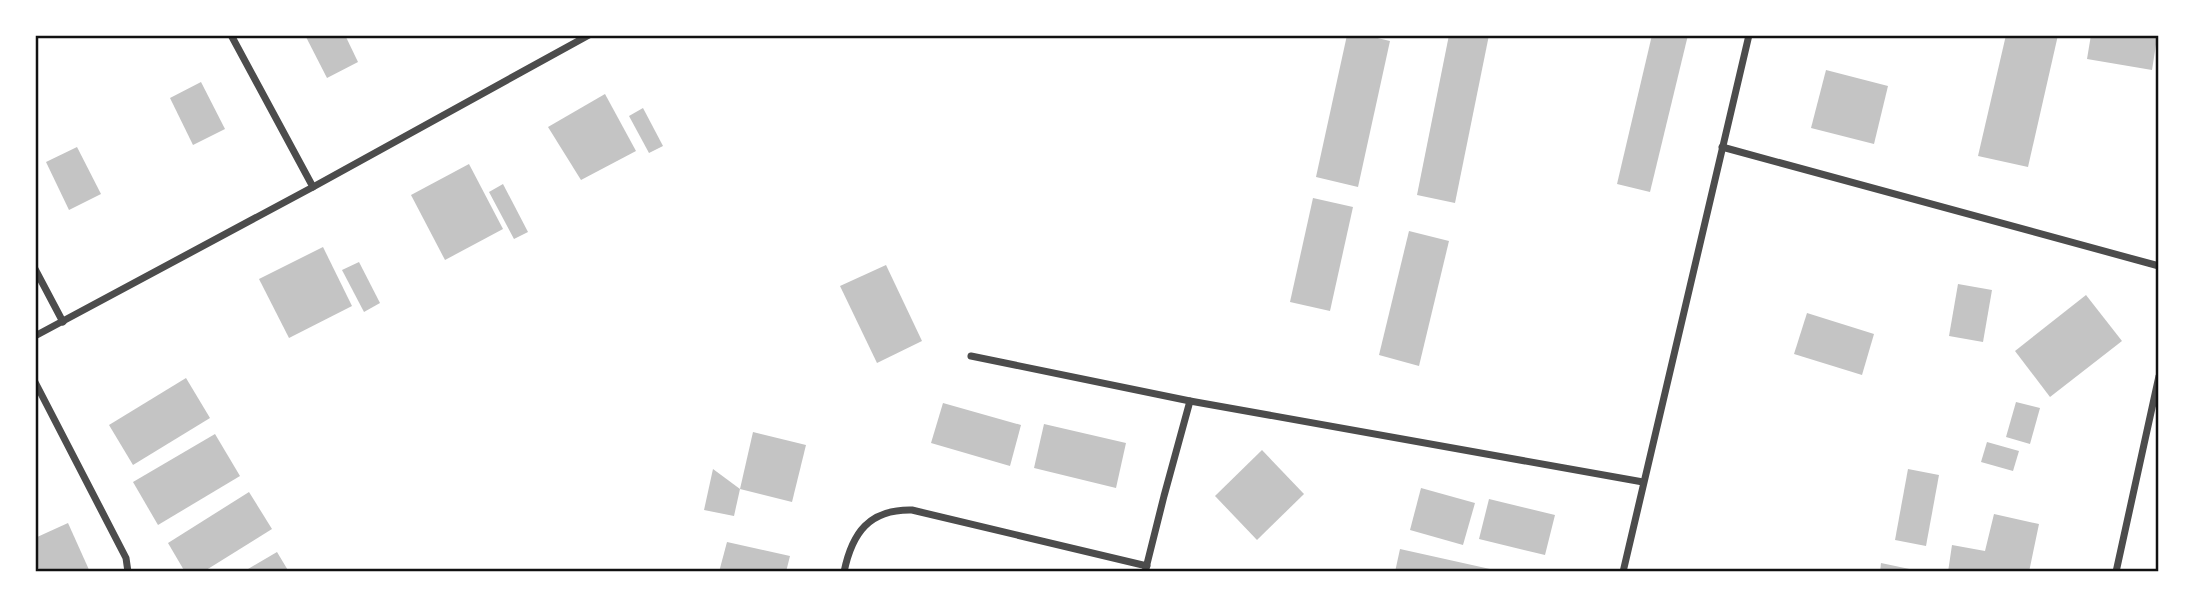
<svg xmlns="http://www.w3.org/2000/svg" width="2194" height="607" font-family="Montserrat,sans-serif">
  <rect width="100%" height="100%" fill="#fff"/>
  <!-- building -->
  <g fill="#c4c4c4">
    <path d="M305,35H345L358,62L327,78Z"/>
    <path d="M1347,35H1365L1390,41L1358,187L1316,177Z"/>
    <path d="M1449,35H1489L1455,203L1417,195Z"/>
    <path d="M1652,35H1688L1650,192L1617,184Z"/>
    <path d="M2006,35H2058L2028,167L1978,156Z"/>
    <path d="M2091,35H2140L2157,38L2152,70L2087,59Z"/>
    <path d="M1826,70L1888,86L1874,144L1811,128Z"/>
    <path d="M201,82L225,129L193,145L170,98Z"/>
    <path d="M605,94L636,151L581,180L548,127Z"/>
    <path d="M643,108L663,146L649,153L629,116Z"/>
    <path d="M77,147L101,194L69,210L46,162Z"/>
    <path d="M469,164L503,229L445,260L411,195Z"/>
    <path d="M503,184L528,232L514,239L489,192Z"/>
    <path d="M1313,198L1353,207L1330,311L1290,302Z"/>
    <path d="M1409,231L1449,241L1419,366L1379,355Z"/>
    <path d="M323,247L352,306L289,338L259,279Z"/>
    <path d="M359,262L380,303L364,312L342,270Z"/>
    <path d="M886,265L922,341L877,363L840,286Z"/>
    <path d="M1958,284L1992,290L1983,342L1949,336Z"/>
    <path d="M2086,295L2122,341L2050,397L2015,351Z"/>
    <path d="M1807,313L1874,334L1862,375L1794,354Z"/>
    <path d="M186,378L210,418L133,465L109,425Z"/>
    <path d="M2016,402L2040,408L2030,444L2006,437Z"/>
    <path d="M943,403L1021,425L1010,466L931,443Z"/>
    <path d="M1044,424L1126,443L1116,488L1034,468Z"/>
    <path d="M753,432L806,445L792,502L740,489Z"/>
    <path d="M215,434L240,476L158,525L133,482Z"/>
    <path d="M1987,442L2019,451L2013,471L1981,462Z"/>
    <path d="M1262,450L1304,494L1257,540L1215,496Z"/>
    <path d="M713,469L740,489L734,516L704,510Z"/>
    <path d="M1908,469L1939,475L1926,546L1895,540Z"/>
    <path d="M1421,488L1475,503L1463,545L1410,530Z"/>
    <path d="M249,492L272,529L203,572H185L168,543Z"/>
    <path d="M1489,499L1555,515L1545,555L1479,539Z"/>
    <path d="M1994,514L2039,524L2029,572H1948L1952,545L1985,551Z"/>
    <path d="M68,523L90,572H40L35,561V538Z"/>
    <path d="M727,542L790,556L786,572H719Z"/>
    <path d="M1400,549L1499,571V572H1395Z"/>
    <path d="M277,552L289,572H243Z"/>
    <path d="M1881,563L1919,571V572H1880Z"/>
  </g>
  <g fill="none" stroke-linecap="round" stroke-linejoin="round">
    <!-- minor -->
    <g stroke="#4c4c4c" stroke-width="7">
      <path d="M231,35L313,187"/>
      <path d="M1722,147L2159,266"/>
      <path d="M35,269L63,322"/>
      <path d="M35,336L313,187L589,35"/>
      <path d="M971,356L1190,401L1643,482"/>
      <path d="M35,382L126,558L128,572"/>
      <path d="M844,572C852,533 869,509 912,510L1147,566"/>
      <path d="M1145,572L1164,496L1190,401"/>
      <path d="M1623,572L1749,35"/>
      <path d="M2116,572L2159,376"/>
    </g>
  </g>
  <!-- border -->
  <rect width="2194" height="607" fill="none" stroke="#ffffff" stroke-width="74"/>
  <rect x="37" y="37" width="2120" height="533" fill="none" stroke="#111" stroke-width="2.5"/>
</svg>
